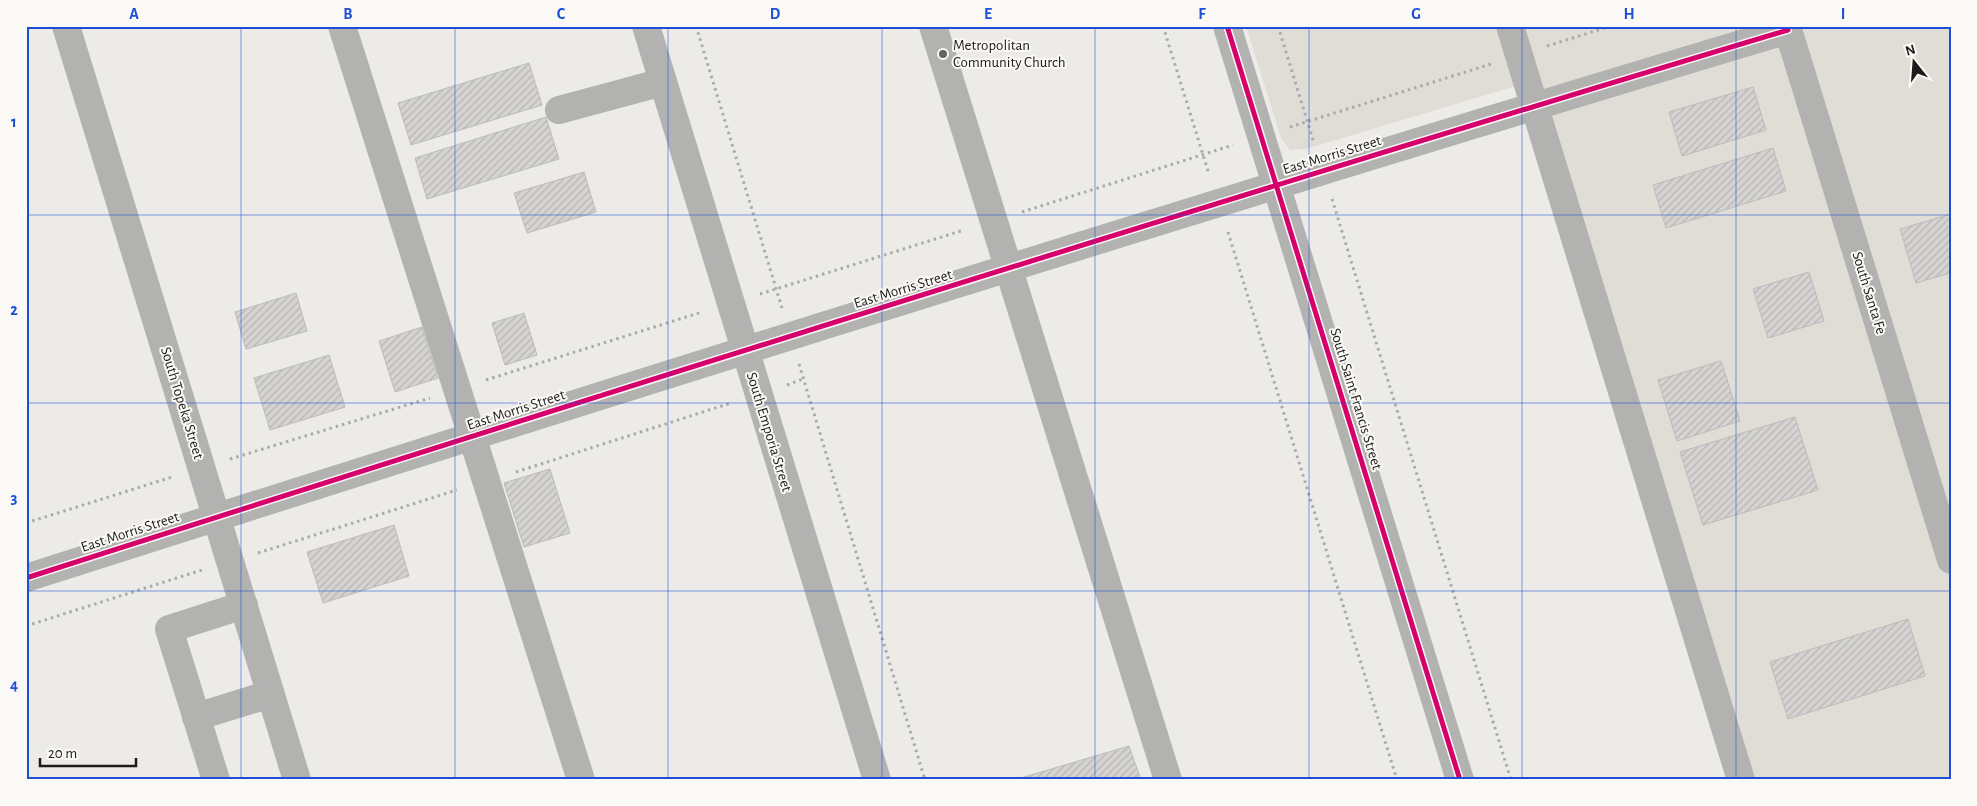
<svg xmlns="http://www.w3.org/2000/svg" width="1977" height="806" font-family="'Alegreya Sans',sans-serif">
  <defs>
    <pattern id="building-hatch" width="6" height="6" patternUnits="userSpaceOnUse" patternTransform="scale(1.25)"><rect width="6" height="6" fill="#d5d4d2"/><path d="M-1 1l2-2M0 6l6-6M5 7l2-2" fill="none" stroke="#b6b5b4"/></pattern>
  </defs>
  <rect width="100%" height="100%" fill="#ecebe8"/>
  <!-- built -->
  <path fill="#e0ddd6" d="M1246,26H1951V780H1748L1519,85L1306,149L1290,150L1281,138Z"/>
  <!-- building -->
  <g fill="url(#building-hatch)" stroke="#bcbbb9">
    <path d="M529,63L542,105L411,145L398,103Z"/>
    <path d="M1753,87L1766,130L1682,156L1669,112Z"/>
    <path d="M546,117L559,159L427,199L415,158Z"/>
    <path d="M1773,148L1786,191L1666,228L1653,185Z"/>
    <path d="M584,172L596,212L527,233L514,193Z"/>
    <path d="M1951,214V276L1950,273L1916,283L1900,229Z"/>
    <path d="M1809,272L1824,321L1768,338L1753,289Z"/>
    <path d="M296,293L307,331L246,349L235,312Z"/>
    <path d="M524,313L537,355L505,365L492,323Z"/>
    <path d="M422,327L438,378L395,392L379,341Z"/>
    <path d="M329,355L345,407L270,430L254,378Z"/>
    <path d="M1721,361L1740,421L1677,441L1658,380Z"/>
    <path d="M1795,417L1818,490L1703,525L1680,452Z"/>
    <path d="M550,469L570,533L524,547L504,483Z"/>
    <path d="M394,525L409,576L323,603L307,552Z"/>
    <path d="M1908,619L1925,676L1788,719L1770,662Z"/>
    <path d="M1129,746L1141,780H1014Z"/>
  </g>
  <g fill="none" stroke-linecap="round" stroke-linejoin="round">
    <!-- path -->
    <g stroke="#aaaaa8" stroke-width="3" stroke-dasharray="2.5 4" stroke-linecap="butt">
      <path d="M696,26L782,308"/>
      <path d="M1163,26L1209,174"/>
      <path d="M1278,26L1314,143"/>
      <path d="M1547,46L1611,26"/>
      <path d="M1290,127L1491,64"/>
      <path d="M1332,199L1511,780"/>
      <path d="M1022,212L1233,145"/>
      <path d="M1228,232L1397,780"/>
      <path d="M760,294L964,230"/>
      <path d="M799,364L925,780"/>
      <path d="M486,380L702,312"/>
      <path d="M787,385L803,379"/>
      <path d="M230,459L430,398"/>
      <path d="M516,472L731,403"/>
      <path d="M26,523L172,477"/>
      <path d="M258,553L457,490"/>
      <path d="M26,626L202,570"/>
    </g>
    <!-- minor -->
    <g stroke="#b2b2b1" stroke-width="28">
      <path d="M66,26L297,780"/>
      <path d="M342,26L581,780"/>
      <path d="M646,26L877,780"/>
      <path d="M933,26L1168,780"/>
      <path d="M1227,26L1460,780"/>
      <path d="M1510,26L1741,780"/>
      <path d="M1787,26L1951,560"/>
      <path d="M559,110L663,82"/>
      <path d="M26,578C612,391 1199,206 1788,30"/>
      <path d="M196,717L270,694"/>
      <path d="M216,780L169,629L244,605"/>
    </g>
    <defs>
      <g id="cycleway">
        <path d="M1227,26L1460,780"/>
        <path d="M26,578C612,391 1199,206 1788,30"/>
      </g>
    </defs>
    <!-- cycleway casing -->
    <use href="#cycleway" stroke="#fbf9f5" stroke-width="8"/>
    <!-- cycleway -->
    <use href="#cycleway" stroke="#d6006c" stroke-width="5"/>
  </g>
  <!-- grid -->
  <path fill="none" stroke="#1d4ed8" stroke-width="1" stroke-opacity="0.55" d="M241,26V780M455,26V780M668,26V780M882,26V780M1095,26V780M1309,26V780M1522,26V780M1736,26V780M26,215H1951M26,403H1951M26,591H1951"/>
  <!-- markers -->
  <circle fill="#656462" stroke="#fbf9f5" stroke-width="2" cx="943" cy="54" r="5"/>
  <g text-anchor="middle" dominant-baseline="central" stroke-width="4" stroke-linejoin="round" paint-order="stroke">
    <!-- poi labels -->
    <g font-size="15" fill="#1c1b1a" stroke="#fbf9f5" text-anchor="start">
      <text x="953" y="45">Metropolitan<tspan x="953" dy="17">Community Church</tspan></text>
    </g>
    <!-- street labels -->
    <g font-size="15" fill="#1c1b1a" stroke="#fbf9f5">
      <text transform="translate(1332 155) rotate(-17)">East Morris Street</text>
      <text transform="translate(903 289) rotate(-17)">East Morris Street</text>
      <text transform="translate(1869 293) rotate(73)">South Santa Fe</text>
      <text transform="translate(1356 399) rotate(73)">South Saint Francis Street</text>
      <text transform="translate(182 403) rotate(73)">South Topeka Street</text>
      <text transform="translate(516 410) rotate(-18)">East Morris Street</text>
      <text transform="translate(769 432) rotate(73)">South Emporia Street</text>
      <text transform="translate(130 532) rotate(-18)">East Morris Street</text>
    </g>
  </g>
  <!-- border -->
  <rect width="1977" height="806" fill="none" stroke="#fbf9f5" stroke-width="55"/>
  <!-- north arrow -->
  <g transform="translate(1914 62) rotate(343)" stroke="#fbf9f5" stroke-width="4" paint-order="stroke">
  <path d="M0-4L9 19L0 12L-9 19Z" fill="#1c1b1a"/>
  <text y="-8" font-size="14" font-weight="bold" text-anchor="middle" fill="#1c1b1a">N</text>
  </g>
  <!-- scale -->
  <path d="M40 758v8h96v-8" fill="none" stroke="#1c1b1a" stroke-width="2.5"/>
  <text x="48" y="758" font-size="15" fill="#1c1b1a" stroke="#fbf9f5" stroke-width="4" paint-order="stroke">20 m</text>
  <rect x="28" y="28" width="1922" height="750" fill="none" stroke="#1d4ed8" stroke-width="2"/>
  <g font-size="16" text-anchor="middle" font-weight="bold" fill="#1d4ed8">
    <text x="134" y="19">A</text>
    <text x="348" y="19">B</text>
    <text x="561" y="19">C</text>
    <text x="775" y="19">D</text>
    <text x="988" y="19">E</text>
    <text x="1202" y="19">F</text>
    <text x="1416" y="19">G</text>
    <text x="1629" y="19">H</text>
    <text x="1843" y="19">I</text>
    <text x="14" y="127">1</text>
    <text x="14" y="315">2</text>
    <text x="14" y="503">3</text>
    <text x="14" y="690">4</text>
  </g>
</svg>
